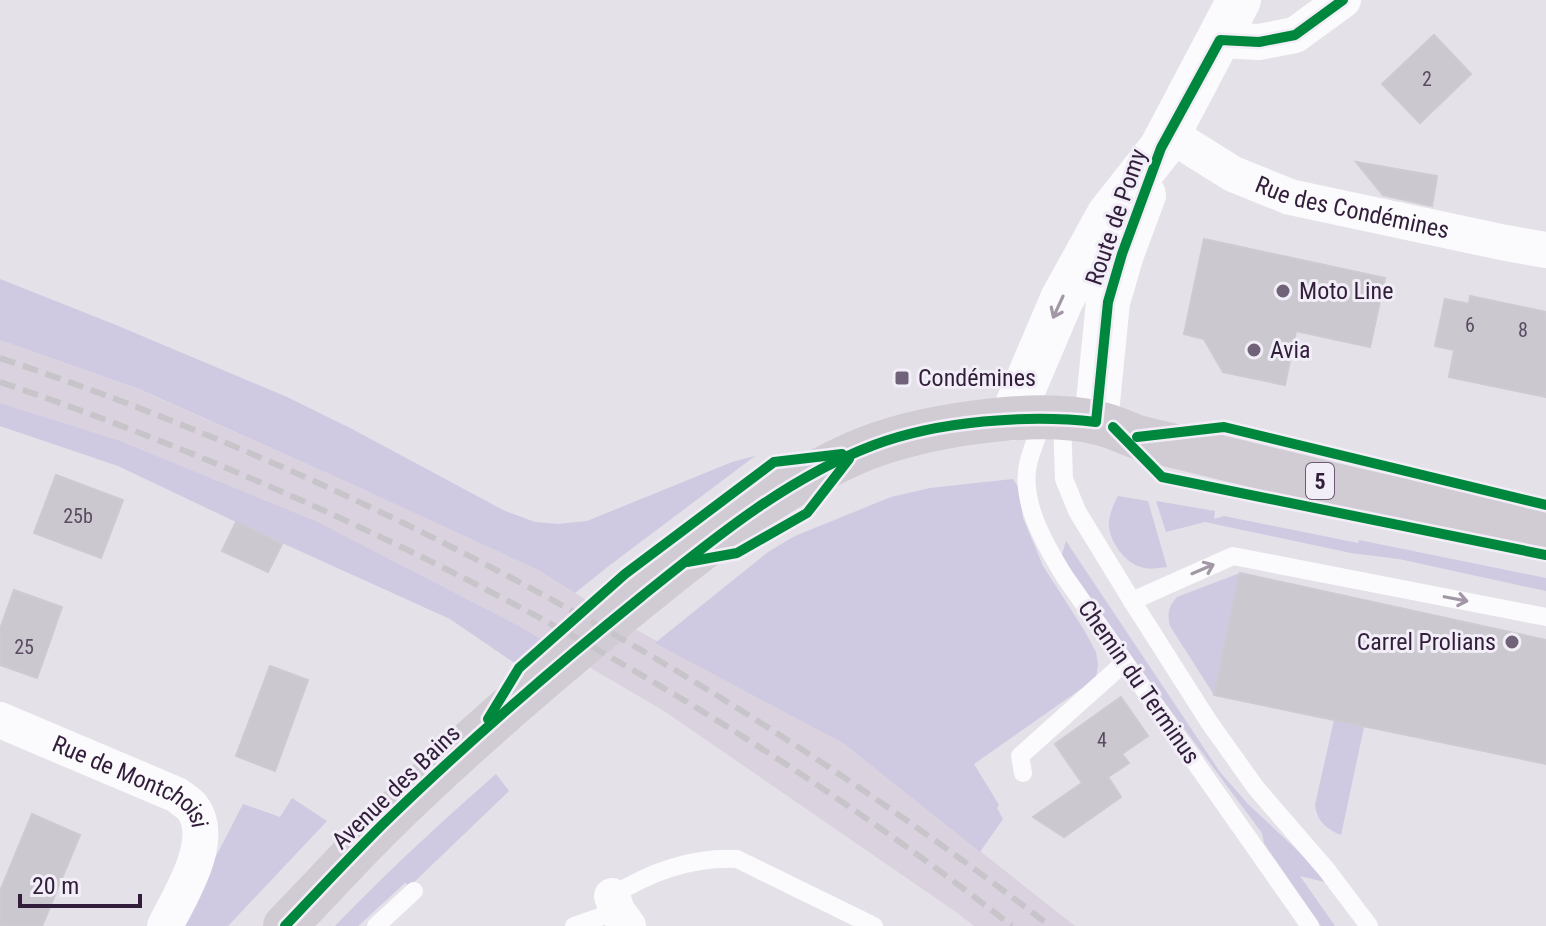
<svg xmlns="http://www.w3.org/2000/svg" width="1546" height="926" font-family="'Roboto Condensed',sans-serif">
  <rect width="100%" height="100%" fill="#e4e1e8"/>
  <!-- built -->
  <path fill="#dad3df" d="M0,340L138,389L345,481L538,570L615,618L843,743L1075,926H974L956,912L664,711L521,627L318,522L118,440L0,403Z"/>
  <!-- green -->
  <g fill="#cfc9e2">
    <path d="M0,279L116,325L287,397L352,429L505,511L535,522L558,524L587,521L732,462L755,456L610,565L575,593L538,570L345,481L139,389L0,340Z"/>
    <path d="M0,403L118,440L318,522L521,627L570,656L541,681L450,619L236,522L118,466L0,426Z"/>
    <path d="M1013,479L1018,487L1023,518L1043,566L1084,630L1096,652L1098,665L1096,677L1085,686L974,764L999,805L997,808L1003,819L980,852L843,743L655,643L768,552L795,536L891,497L930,488Z"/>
    <path d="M1118,496L1148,501L1167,567C1158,568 1149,570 1141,567C1124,563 1107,538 1109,521C1110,513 1114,503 1118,496Z"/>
    <path d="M1156,501L1215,511L1214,519L1224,516L1358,543L1359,540L1546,578V591L1399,559L1351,553L1205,522L1166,532Z"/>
    <path d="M1066,541L1220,772L1248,804L1333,884L1300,876L1335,926H1321L1264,843L1262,833L1067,571L1062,554Z"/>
    <path d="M1240,573L1214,695L1170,626C1167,614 1168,607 1177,597Z"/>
    <path d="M1334,720L1364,727L1341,835C1326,829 1317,821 1315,805Z"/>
    <path d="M496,774L509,791L410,886L405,883L358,926H335C386,873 440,823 496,774Z"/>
    <path d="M292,798L327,821L228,926H180L243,804L280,817Z"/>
  </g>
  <!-- building -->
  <g fill="#ccc8cf" stroke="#cdcad1" stroke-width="2">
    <path d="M1434,35L1471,74L1420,123L1382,84Z"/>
    <path d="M1356,162L1437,176L1432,206L1383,195Z"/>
    <path d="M1204,239L1385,278L1370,347L1296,331L1285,385L1223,372L1204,339L1184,334Z"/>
    <path d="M1470,296L1546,312V397L1449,377L1454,350L1435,346L1445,299L1469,304Z"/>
    <path d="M56,475L123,500L101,558L34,533Z"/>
    <path d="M236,522L282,544L268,572L222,551Z"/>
    <path d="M1240,573L1546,640V764L1214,695Z"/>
    <path d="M14,590L62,607L37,678L0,665V629Z"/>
    <path d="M270,666L308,680L275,771L236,756Z"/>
    <path d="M1121,697L1148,736L1122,754L1129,763L1108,777L1121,797L1064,837L1033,817L1082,783L1055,744Z"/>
    <path d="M32,814L80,835L42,926H0V891Z"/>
  </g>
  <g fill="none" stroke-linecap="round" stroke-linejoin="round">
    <!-- lane -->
    <g stroke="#fbfafc" stroke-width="18">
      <path d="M1044,418C1039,432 1033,446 1029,460C1018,499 1045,545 1065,577L1310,926"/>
      <path d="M1062,418L1064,479L1077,511L1132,601L1209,722L1256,788L1326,869L1369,926"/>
      <path d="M1132,601L1233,556L1546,617"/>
      <path d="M1023,773L1020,756L1124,663"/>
      <path d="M612,896C650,872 692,857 737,859L874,926"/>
      <path d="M376,926L414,891"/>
      <path d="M574,926L617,911"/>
    </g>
    <!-- street -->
    <g stroke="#fbfafc" stroke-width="36">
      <path d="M1220,40L1259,42L1295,35L1343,0"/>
      <path id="s1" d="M1169,134L1233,174L1290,197L1506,243L1546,250"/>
      <path id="s2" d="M0,720L177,795C182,799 188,803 192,807C217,839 180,896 165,926"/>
      <path d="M612,896L617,911L628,926"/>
    </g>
    <!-- secondary -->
    <g stroke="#fbfafc" stroke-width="44">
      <path d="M1011,419L1062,299L1109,214L1161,148L1239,0"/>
      <path d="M1096,422L1108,302L1122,254L1144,195"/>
    </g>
    <!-- primary -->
    <path stroke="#d1ccd4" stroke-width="44" d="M285,926C317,893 349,858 381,826C463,745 551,670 640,598C707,544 775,488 855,453C915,426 1034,408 1098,423C1112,426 1124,432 1137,437L1355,490L1546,532"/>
    <!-- rail -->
    <g stroke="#c8c5ca" stroke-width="6" stroke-dasharray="16 8" stroke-linecap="butt">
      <path d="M0,358C380,485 734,682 1050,926"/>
      <path d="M0,382C361,505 712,691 1012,926"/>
    </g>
    <defs>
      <g id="cycleway">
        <path d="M1113,427L1162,477L1546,555"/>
        <path d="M1137,437L1224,427L1546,505"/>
        <path d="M687,562L737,553L807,513L849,459"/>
        <path d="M488,719L519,668L625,574L774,462L842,454"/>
        <path d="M285,926C317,892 349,858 382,825C464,745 552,669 641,597C713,539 787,478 874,445C938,421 1028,414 1096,422L1108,302L1122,254L1161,148L1220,40L1259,42L1295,35L1343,0"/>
      </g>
    </defs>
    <!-- cycleway casing -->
    <use href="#cycleway" stroke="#f2eef7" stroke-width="15"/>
    <!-- cycleway -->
    <use href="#cycleway" stroke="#00873e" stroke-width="10"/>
  </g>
  <!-- one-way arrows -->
  <defs><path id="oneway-shaft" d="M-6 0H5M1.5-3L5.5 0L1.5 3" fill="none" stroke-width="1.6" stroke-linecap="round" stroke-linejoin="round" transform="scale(2)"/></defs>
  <g stroke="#a197a5">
    <use href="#oneway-shaft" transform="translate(1058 307) rotate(115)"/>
    <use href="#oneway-shaft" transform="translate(1203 569) rotate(-23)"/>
    <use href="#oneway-shaft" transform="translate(1456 599) rotate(11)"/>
  </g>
  <!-- markers -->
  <g fill="#706278" stroke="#f2eef7" stroke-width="3">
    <circle cx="1283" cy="291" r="8"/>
    <circle cx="1254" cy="350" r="8"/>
    <rect x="894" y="370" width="16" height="16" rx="4"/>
    <circle cx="1512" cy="642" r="8"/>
  </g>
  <g text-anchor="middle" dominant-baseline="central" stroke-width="6" stroke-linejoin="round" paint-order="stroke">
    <!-- number labels -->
    <g font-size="20" fill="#5a4a62">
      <text x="1427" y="79">2</text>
      <text x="1470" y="325">6</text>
      <text x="1523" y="330">8</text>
      <text x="78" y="516">25b</text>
      <text x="24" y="647">25</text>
      <text x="1102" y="740">4</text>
    </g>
    <!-- shield labels -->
    <rect fill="#f2eef7" stroke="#6c5c73" stroke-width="2" x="1306" y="463" width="28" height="36" rx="6"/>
    <g font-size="22" font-weight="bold" fill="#321e3b">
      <text x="1320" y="481">5</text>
    </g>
    <!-- street labels -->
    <g font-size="24" fill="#321e3b" stroke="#f2eef7">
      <text stroke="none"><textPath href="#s1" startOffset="200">Rue des Condémines</textPath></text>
      <text transform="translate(1116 217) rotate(-71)">Route de Pomy</text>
      <text transform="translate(1139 682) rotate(55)">Chemin du Terminus</text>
      <text transform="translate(396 787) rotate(-44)">Avenue des Bains</text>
      <text stroke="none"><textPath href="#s2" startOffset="146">Rue de Montchoisi</textPath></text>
    </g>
    <!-- poi labels -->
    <g font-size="24" fill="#321e3b" stroke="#f2eef7" text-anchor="start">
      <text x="1299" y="291">Moto Line</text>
      <text x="1270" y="350">Avia</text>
      <text x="918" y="378">Condémines</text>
      <text x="1496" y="642" text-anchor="end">Carrel Prolians</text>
    </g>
  </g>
  <!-- scale -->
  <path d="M20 894v12h120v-12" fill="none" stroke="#321e3b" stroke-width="4"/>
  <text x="32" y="894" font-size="24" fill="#321e3b" stroke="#f2eef7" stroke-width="6" paint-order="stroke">20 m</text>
</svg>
